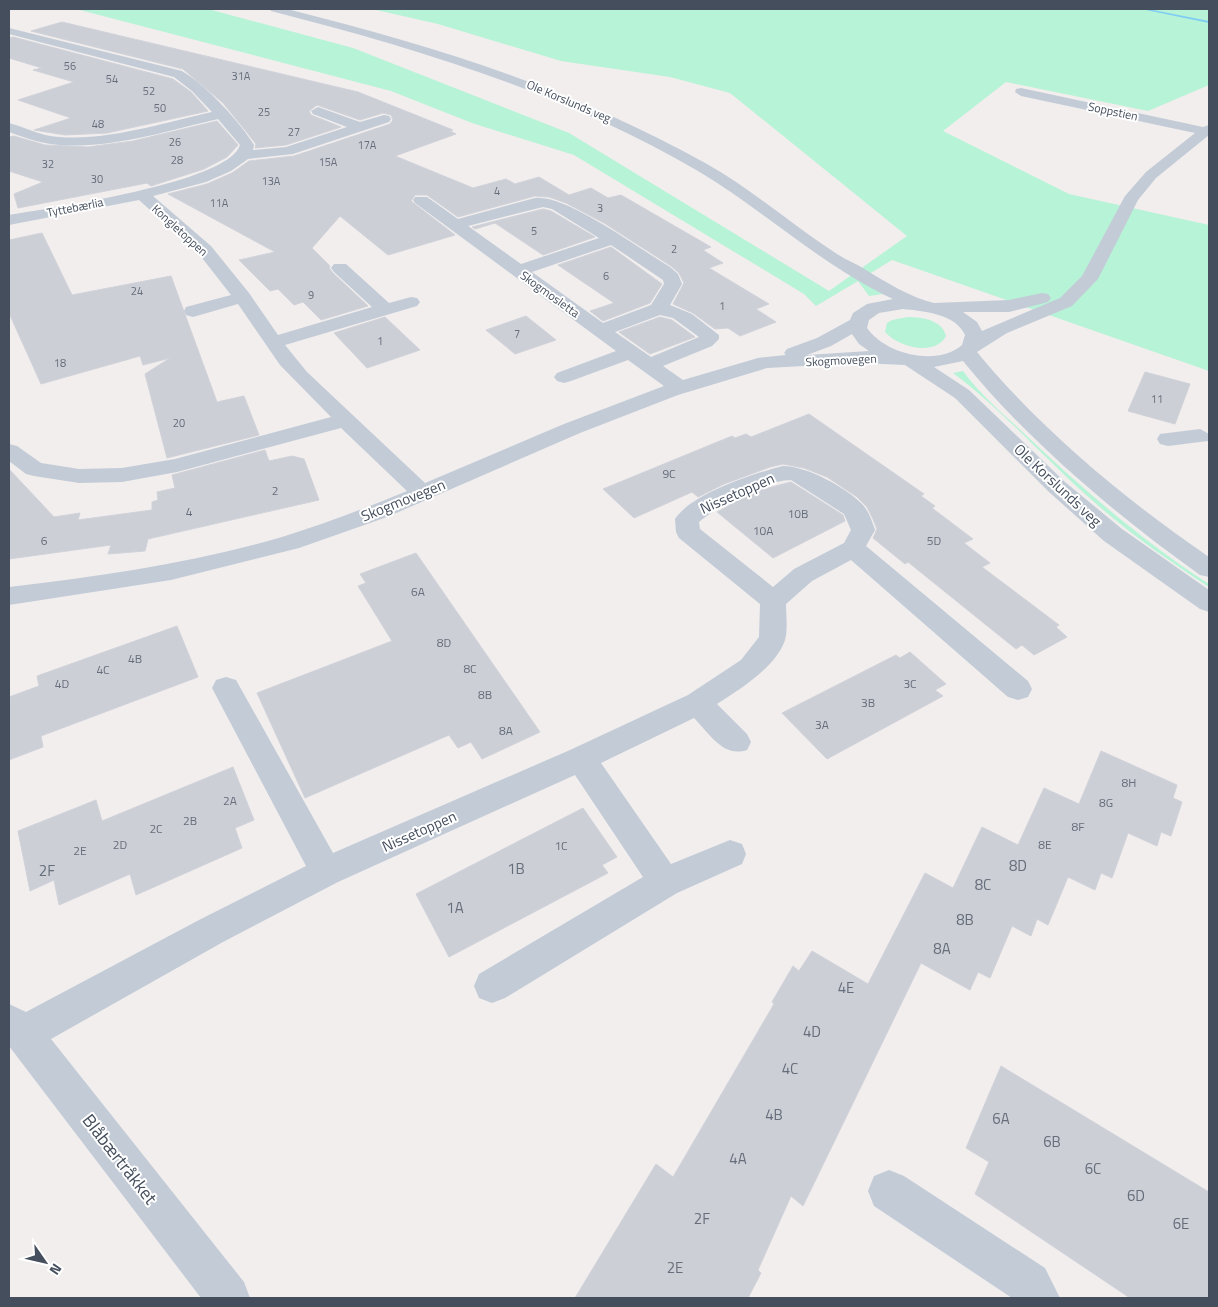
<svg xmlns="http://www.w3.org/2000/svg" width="1218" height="1307" font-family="'Titillium Web',sans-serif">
  <rect width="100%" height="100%" fill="#f1eeed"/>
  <!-- green -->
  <g fill="#b7f3d6">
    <path d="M76,9H208L353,48L569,133L829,291L907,236L730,93L670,77L561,61L438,24L372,9H1209V85L1148,111L1006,82L943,131L1069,194L1209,225V371L892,260L861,279L883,294L869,296L858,281L816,306L804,294L574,155L472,123L391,91Z"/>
    <path d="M908,317C922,317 942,320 946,336C935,357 898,347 885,332L887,323L892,320Z"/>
    <path d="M963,371C982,397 1007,417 1030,439C1086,492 1144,542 1209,584V587C1169,561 1129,533 1093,501C1046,460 1004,411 953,373Z"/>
  </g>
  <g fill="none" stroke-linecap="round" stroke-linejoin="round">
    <!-- stream -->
    <path fill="#80ccf4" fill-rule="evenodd" d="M1141,9H1148L1209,21V23Z"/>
  </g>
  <!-- building -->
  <g fill="#cccfd6" stroke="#d1d2da">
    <path d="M62,22L358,92L453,130L450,131L456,134L395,156L473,188L506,179L515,184L539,177L569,195L591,188L608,198L621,195L711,247L703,250L723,263L709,268L769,304L756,309L776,322L740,336L728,328L715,329L693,313L673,304L684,283L679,273L671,266L604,223L566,203L549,197L535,196L458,217L427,195H415L411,201L455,235L388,255L340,216L312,248L330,266L329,268L333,273L368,306L321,320L303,302L294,305L278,289L270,291L239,260L275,252L168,194L207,184L232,173L249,161L294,156L390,124L393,120L391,115L383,113L360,120L317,105L309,111L311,115L341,127L286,145L255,148L256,144L249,135L223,103L183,69L31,31Z"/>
    <path d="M13,37L173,79L191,92L208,111L107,133L65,135L34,130L71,118L18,100L74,82L33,70L42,68L9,58V38Z"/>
    <path d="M217,121L238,145L227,157L204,169L151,186L147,183L18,208L14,194L43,182L9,171V137L14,136L45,145L88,147L133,141Z"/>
    <path d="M543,209L551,211L595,237L543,255L495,223L475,229L472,227Z"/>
    <path d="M42,233L72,295L171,276L217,402L244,396L259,435L167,458L145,374L170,358L143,365L140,356L41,384L9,313V240Z"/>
    <path d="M611,247L662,284L650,303L603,321L590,311L614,303L558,265Z"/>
    <path d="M526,316L556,340L515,354L486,330Z"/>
    <path d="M385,317L420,350L367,368L334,333Z"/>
    <path d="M660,317L672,320L695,337L650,354L619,332Z"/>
    <path d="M1145,372L1190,384L1175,424L1128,411Z"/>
    <path d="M809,414L924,494L921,496L935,506L932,508L973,539L964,543L990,563L982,567L1059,625L1056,627L1067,637L1034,655L1022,645L1016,649L908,562L905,564L873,538L877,529L873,519L867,507L857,497L827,477L804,468L783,464L770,467L724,484L698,497L692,492L634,518L603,489L732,436L735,438L746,434L751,437Z"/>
    <path d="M265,450L269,461L292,456L304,459L319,500L148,539L145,551L108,554L111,545L9,559V469L54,517L80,513L78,520L152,510V502L158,500L157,492L175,488L172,475Z"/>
    <path d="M791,482L843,515L845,521L773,558L717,512L756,491Z"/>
    <path d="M416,553L540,732L482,759L471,742L458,748L449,735L305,798L257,693L392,641L358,586L366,583L360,574Z"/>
    <path d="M177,626L198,677L41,736L43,747L9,760V697L39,686L37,676Z"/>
    <path d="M910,652L946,684L935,690L943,696L827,759L782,713L896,655L900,658Z"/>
    <path d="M1101,751L1177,785L1173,798L1182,802L1171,836L1161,832L1157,846L1128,833L1112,878L1101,873L1095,890L1068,877L1048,925L1037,919L1031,936L1012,926L990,978L978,972L970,990L921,963L803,1206L791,1196L758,1270L761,1273L748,1298H575L656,1164L673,1177L774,1004L772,1002L793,966L799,971L812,951L868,984L925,873L953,888L982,827L1018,845L1044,788L1079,804Z"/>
    <path d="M233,767L254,820L235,828L242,848L136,895L130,874L59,905L54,880L30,891L18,831L96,800L102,821Z"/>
    <path d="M583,808L617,857L602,865L608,873L449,957L416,894Z"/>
    <path d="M1001,1066L1209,1192V1298H1130L975,1194L989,1162L966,1148Z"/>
  </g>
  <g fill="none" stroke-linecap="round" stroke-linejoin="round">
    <!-- minor -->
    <g fill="#c3cbd7" fill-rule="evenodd">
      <path d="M270,9H287C438,47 570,88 707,164C753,190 792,225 837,254C846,260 857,264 866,270C887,283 910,297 934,303L1009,300L1042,293L1048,294L1051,298L1048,302L1009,312H963L977,322L982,331L1060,298L1082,276L1125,196L1146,172L1195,133L1021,96L1015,92L1016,89L1021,88L1203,127L1209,125V135L1156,178L1138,200L1098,279L1072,306L1007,333L977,352C1040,429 1127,501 1209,557V577L1200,575C1116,515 1028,441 963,361L934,367L969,390L1065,482L1122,529L1209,590V612L1200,609L1104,541L1049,492L955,398L905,365L859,363L767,368L678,395L580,433L387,517L299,548L171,580L9,605V587C101,576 193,563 282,537C324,524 366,508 407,491L341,428L177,472L122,482L79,483L34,476L26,474L9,461V444L17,446L41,463L79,469L122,468L175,459L331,417L280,365L238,304L193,317L186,315L184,311L186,307L231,295L199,254L139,200L9,225V215C49,208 229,183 240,145L218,119C166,131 99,153 45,143C33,141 21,136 9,132V123C21,126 33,132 45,135C96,145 162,123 212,112L192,91L174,77L9,34V28L182,71C206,85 240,122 254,145L253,150L286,147L347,127L313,114L311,111L318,107L360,122L384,115L389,116L391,119L389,122L293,154L248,159L231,171L206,182L153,196L211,246L249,293L278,335L372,307L334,272L331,268L334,264H346L389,303L411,297L417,298L420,302L417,306L285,345L307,372L425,483L564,424L664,386L628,360L571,381L564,383L557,381L554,377L557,373L616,351L415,203L413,200L415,197H427L458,219L535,198C566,194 641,250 670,267L678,274L682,284L670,305L692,314L719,335V339L712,346L663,366L683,380L758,358L786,355L784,353L787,349L817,338L850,320L853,313L867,304L893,299C822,266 765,211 698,171C565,93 419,49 271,11ZM543,207L552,209L599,238L521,264L468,226ZM611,245L663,280L664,284L651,305L603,323L532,272ZM903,309C923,311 956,314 965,335L962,345C937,367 885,354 867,328L869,320L879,313ZM660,315L673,318L699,337L651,357L615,332ZM852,334L859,344L869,351L807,355L831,346Z"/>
      <path d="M1200,429L1209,434L1208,441L1168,446L1160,444L1157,439L1160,434Z"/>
      <path d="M783,466C807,466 847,488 863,505C869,512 872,521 875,530L866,546L1028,681L1032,689L1028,697L1018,700L1008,697L851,560L812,581L786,604C786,615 788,630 785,640C776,667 740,689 717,704L747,734L751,742L747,750C723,758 709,733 694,718L601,763L671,864L730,840L742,844L746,854L742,864L677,893L505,998L492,1003L479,998L474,986L479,974L643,877L575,775L338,882L223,942L51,1039L244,1282L250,1298H201L9,1046V1004L26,1012L199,920L306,866L212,688L216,680L226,677L236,680L333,853L570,750L688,695L741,660L759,637L760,604L679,538L676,532L675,519C691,494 755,473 783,466ZM791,480L844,514L851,530L844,543L794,569L773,587L700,529L699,522C721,504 763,481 791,480Z"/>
      <path d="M889,1170L904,1176L1045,1268L1060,1298H1012L874,1206L868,1191L874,1176Z"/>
    </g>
  </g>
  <g text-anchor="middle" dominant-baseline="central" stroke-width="4" stroke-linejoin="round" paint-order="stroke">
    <!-- far-number labels -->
    <g font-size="11" fill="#666e7b">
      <text x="70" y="66">56</text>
      <text x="241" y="76">31A</text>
      <text x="112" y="79">54</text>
      <text x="149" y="91">52</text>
      <text x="160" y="108">50</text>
      <text x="264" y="112">25</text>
      <text x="98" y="124">48</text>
      <text x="294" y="132">27</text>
      <text x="175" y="142">26</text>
      <text x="367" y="145">17A</text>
      <text x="177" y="160">28</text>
      <text x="328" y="162">15A</text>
      <text x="48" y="164">32</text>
      <text x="97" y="179">30</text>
      <text x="271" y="181">13A</text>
      <text x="497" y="191">4</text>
      <text x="219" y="203">11A</text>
      <text x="600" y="208">3</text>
      <text x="534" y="231">5</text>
      <text x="674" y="249">2</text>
      <text x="606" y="276">6</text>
      <text x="137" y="291">24</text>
      <text x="311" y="295">9</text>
      <text x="722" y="306">1</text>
      <text x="517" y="334">7</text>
      <text x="380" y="341">1</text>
      <text x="60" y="363">18</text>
      <text x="1157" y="399">11</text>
      <text x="179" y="423">20</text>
    </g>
    <!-- far-street labels -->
    <g font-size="12" fill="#444e5d" stroke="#fff">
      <text transform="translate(569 101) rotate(23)">Ole Korslunds veg</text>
      <text transform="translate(1113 111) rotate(12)">Soppstien</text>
      <text transform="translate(75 207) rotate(-11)">Tyttebærlia</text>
      <text transform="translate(180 230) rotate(42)">Kongletoppen</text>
      <text transform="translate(550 294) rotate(36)">Skogmosletta</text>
      <text transform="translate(841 360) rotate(-3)">Skogmovegen</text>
    </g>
    <!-- number labels -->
    <g font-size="12" fill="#666e7b">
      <text x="669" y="473">9C</text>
      <text x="275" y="490">2</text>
      <text x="189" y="511">4</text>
      <text x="798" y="513">10B</text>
      <text x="763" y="530">10A</text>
      <text x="44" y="540">6</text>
      <text x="934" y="540">5D</text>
      <text x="418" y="591">6A</text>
      <text x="444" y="642">8D</text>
      <text x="135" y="658">4B</text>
      <text x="470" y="668">8C</text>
      <text x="103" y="669">4C</text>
      <text x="62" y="683">4D</text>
      <text x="910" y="683">3C</text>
      <text x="485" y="694">8B</text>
      <text x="868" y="702">3B</text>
      <text x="822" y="724">3A</text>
      <text x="506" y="730">8A</text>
      <text x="1129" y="782">8H</text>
      <text x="230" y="800">2A</text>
      <text x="1106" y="802">8G</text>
      <text x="190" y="820">2B</text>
      <text x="1078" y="826">8F</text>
      <text x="156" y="828">2C</text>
      <text x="120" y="844">2D</text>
      <text x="1045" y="844">8E</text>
      <text x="561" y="845">1C</text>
      <text x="80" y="850">2E</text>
    </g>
    <!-- street labels -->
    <g font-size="15" fill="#444e5d" stroke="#fff">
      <text transform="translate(1058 485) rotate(43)">Ole Korslunds veg</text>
      <text transform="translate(737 493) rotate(-24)">Nissetoppen</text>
      <text transform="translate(403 500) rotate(-22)">Skogmovegen</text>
      <text transform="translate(419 831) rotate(-24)">Nissetoppen</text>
    </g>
    <!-- near-number labels -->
    <g font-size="15" fill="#666e7b">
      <text x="1018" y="865">8D</text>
      <text x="516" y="868">1B</text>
      <text x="47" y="870">2F</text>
      <text x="983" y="884">8C</text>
      <text x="455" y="907">1A</text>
      <text x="965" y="919">8B</text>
      <text x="942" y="948">8A</text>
      <text x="846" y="987">4E</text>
      <text x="812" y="1031">4D</text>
      <text x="790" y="1068">4C</text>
      <text x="774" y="1114">4B</text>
      <text x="1001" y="1118">6A</text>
      <text x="1052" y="1141">6B</text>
      <text x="738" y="1158">4A</text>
      <text x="1093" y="1168">6C</text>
      <text x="1136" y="1195">6D</text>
      <text x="702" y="1218">2F</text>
      <text x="1181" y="1223">6E</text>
      <text x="675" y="1267">2E</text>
    </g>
    <!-- near-street labels -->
    <g font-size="18" fill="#444e5d" stroke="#fff">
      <text transform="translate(120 1159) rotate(52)">Blåbærtråkket</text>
    </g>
  </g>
  <!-- border -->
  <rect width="1218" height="1307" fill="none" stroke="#444e5d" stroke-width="20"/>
  <!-- north arrow -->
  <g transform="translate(45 1262) rotate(124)" stroke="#ffffff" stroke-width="4" paint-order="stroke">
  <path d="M0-4L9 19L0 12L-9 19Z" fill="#444e5d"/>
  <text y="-8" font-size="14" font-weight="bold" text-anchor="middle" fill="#444e5d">N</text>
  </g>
</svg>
